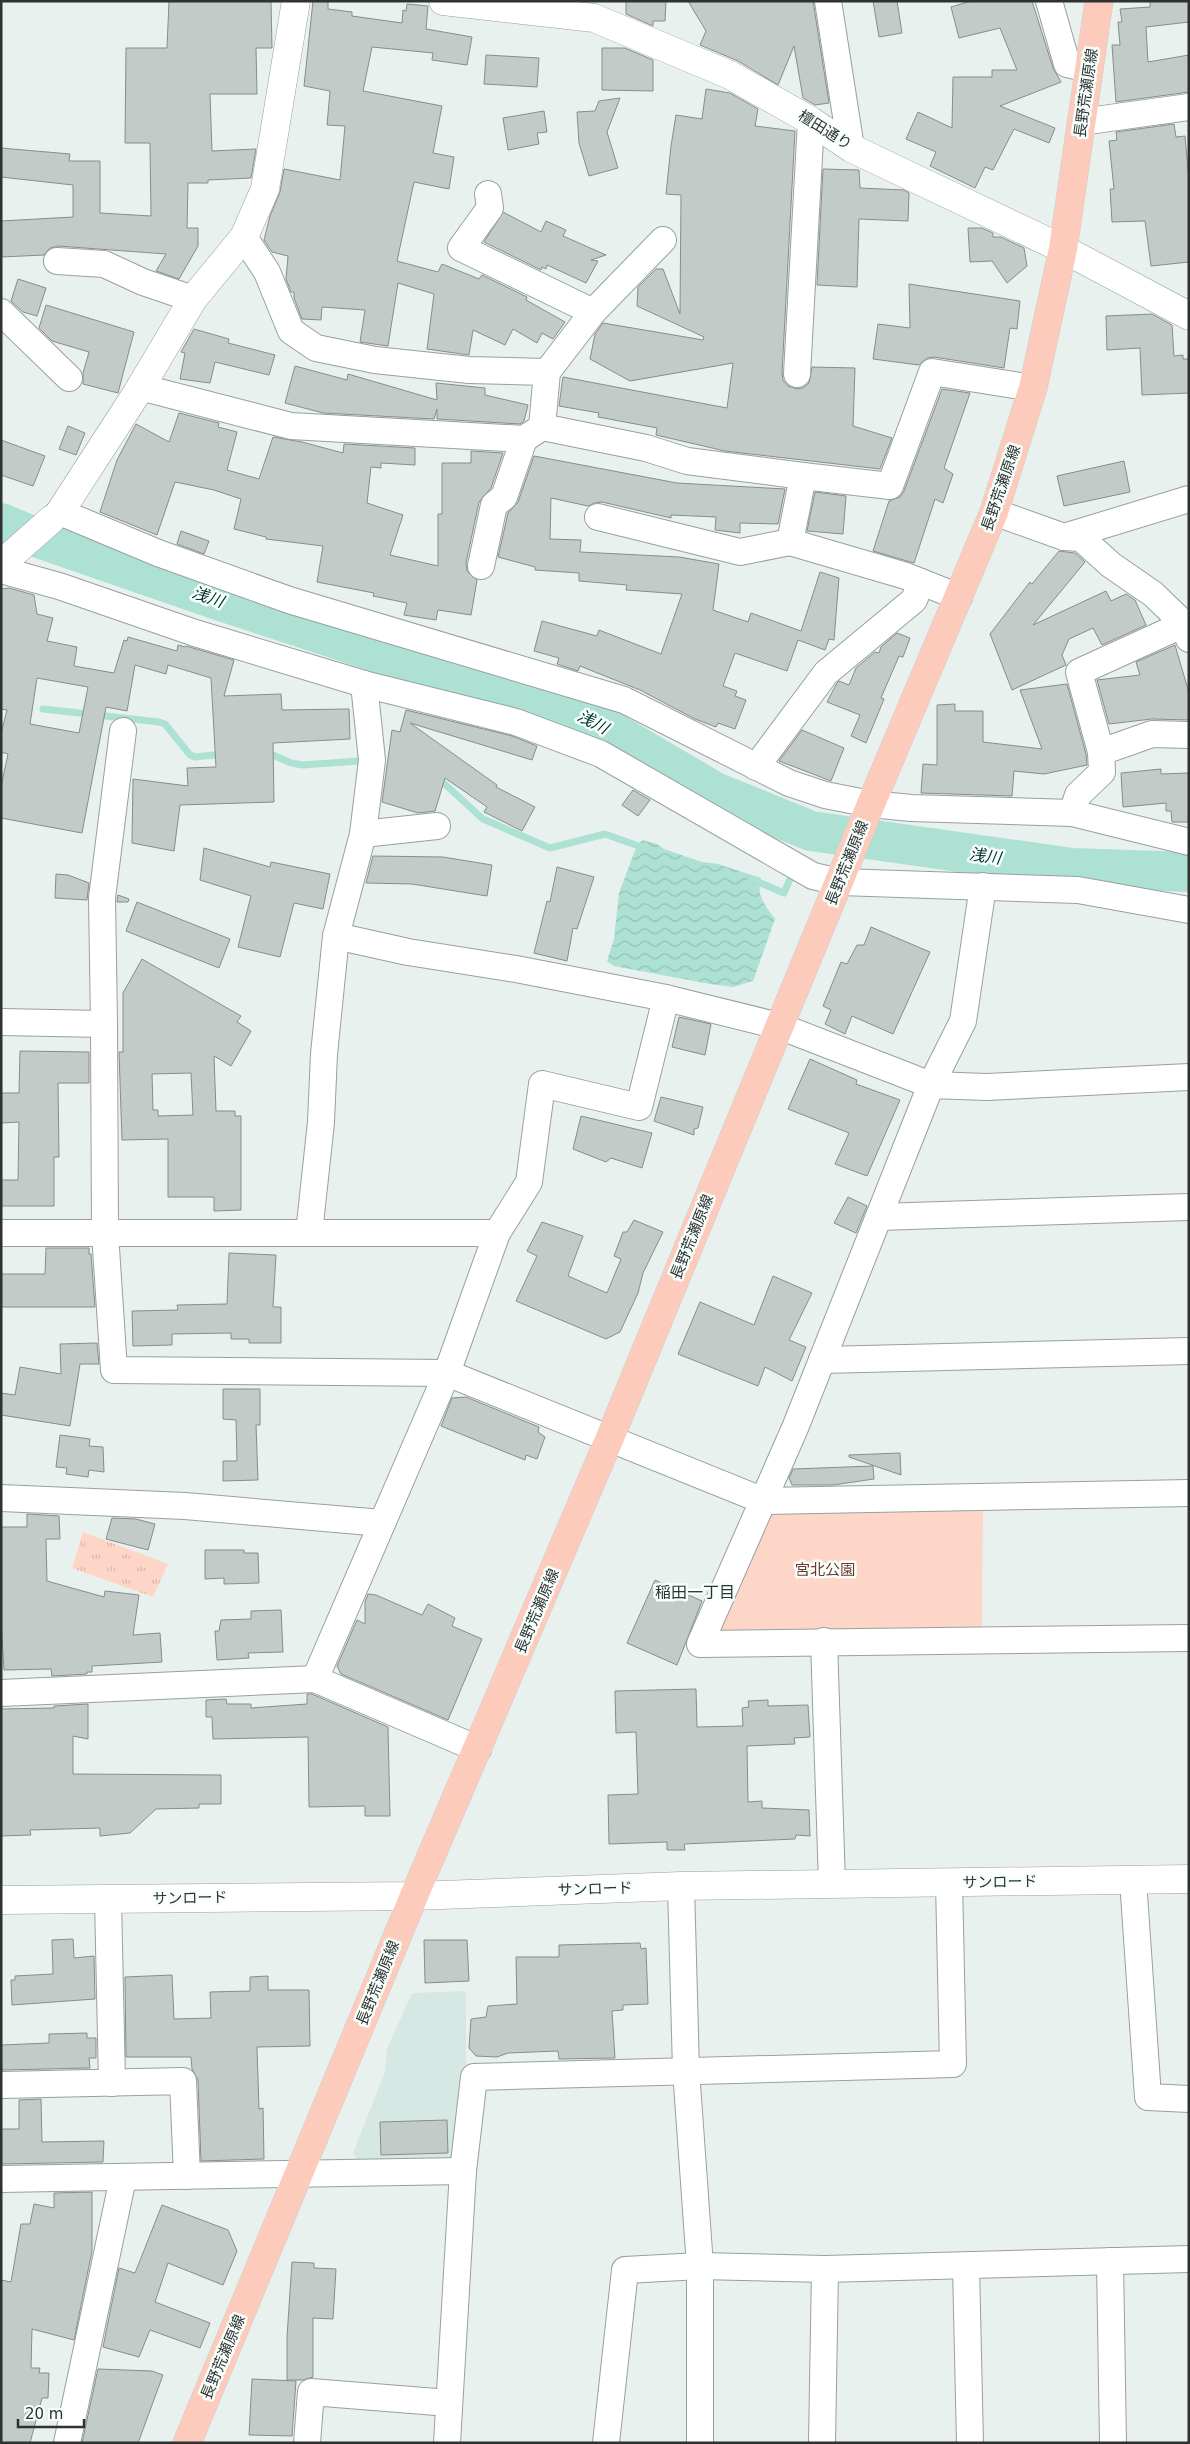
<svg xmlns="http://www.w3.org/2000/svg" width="1190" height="2444" font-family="'DejaVu Sans','Noto Sans JP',sans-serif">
  <defs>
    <pattern id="grass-tufts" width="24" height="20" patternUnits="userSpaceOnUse" patternTransform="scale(1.25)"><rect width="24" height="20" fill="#fed6c8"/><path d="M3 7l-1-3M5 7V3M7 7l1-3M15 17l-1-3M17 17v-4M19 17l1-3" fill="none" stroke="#dab8ac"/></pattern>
    <pattern id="water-waves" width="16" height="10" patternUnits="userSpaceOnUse" patternTransform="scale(1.25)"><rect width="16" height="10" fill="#ace1d3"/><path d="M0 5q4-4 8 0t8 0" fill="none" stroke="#94c2b6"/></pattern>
  </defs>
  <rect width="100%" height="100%" fill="#e9f1ef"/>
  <!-- built -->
  <path fill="#d6e8e3" d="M466,1991V2074L458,2153L448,2164L361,2167L353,2153L385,2072L387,2049L412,1993Z"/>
  <!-- grass -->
  <path fill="url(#grass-tufts)" d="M83,1532L168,1564L153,1597L72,1568Z"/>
  <!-- green -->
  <path fill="#fed6c8" d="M983,1501L982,1629L713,1635L770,1508Z"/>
  <!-- water -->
  <path fill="url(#water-waves)" d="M642,840L657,844L664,849L702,862L718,864L761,878C756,896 765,905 775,919L753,981L733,987L710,984L614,966L607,961L614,939L619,893L636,848Z"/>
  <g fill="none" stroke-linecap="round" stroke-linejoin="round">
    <!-- stream -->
    <g stroke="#ace1d3" stroke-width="7">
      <path d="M43,709L159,722L165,724L190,755L195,757L223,754"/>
      <path d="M266,752L291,763L303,765L358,761"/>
      <path d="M437,777L483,819L550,848L605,834L647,849"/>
      <path d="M807,841L809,830"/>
      <path d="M751,879L784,893L790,879"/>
    </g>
    <!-- river -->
    <path stroke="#ace1d3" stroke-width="40" d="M1,523L30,535L221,601L477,685L580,713L715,792L811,831L1072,868L1189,872"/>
  </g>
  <!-- building -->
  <g fill="#c3cbc9" stroke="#868d8b" fill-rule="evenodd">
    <path d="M169,1H271L272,48H256L257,94H210L212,151L256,149L251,178L208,180V183H188L187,228H198V246L179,279L156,271L166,254L58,246L50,248L44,255L1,257V221L73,217V185L1,177V148L70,154L69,161H100V213L151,216L150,143H125L126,48H167Z"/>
    <path d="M313,1H328V9L352,12V16L402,23L403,10L406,11L407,4L428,6L426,29L472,37L467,65L432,60L433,53L372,47L363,91L442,106L433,153L454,157L449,189L414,182L397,261L438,272L442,264L479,279L482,275L527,297L526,300L565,322L553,339L542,333L537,343L513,329L505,345L473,330L469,355L427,349L434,294L398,283L388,346L360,342L365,310L322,307L321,320L302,319L294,298V292H291L286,279L288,256L272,252L264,240L270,216L280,192L284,169L340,180L345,126L327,125L330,91L304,86Z"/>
    <path d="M626,1H666L665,21H653V26L626,14Z"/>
    <path d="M688,1H813L829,103L815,105L803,98L794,46L778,85L738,61L700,45L706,31Z"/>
    <path d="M873,1H897L902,33L879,37Z"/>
    <path d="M971,1H1032L1053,68L1061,82L1000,106L1055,128L1049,143L1014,129L993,170L985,167L975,188L930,166L936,152L906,139L918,112L952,128L953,77H992V70H1017L1000,28L959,38L951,7Z"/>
    <path d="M1150,1H1189V22L1146,27L1148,62L1189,55V92L1116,102L1112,45H1120L1118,22H1122L1120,9L1150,7Z"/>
    <path d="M602,48H625L653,60V91L602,90Z"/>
    <path d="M486,55L539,58L537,87L484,84Z"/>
    <path d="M706,89L730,93L758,109L755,126L795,131L782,373L783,380L788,386L797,389L803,388L809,383L812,367L855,368L853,426L892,438L880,469L725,451L656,435L657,428L598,417L599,413L559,406L563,377L727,408L733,363L630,381L590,359L595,334L603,323L703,340L704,337L637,306L638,287L656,269H663L680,314L681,195L666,194L671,146L676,115L702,119Z"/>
    <path d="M620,98L607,132L618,168L589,176L579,143L577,112L595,111L599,101Z"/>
    <path d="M544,111L547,132L537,133L539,144L508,150L503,118Z"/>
    <path d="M1174,124L1176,137L1185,136L1189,181V262L1151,266L1145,221L1112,222L1110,189H1114L1109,141L1117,140L1116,132Z"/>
    <path d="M823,169L859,170L860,188L904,190L909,193L908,221L859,219L857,287L817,285Z"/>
    <path d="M503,212L541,232L546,221L566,230L563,236L606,255L591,260L598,261L586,283L547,265L546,269L542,267L541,270L484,242Z"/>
    <path d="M968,228H982L993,233V237H1001L1024,248L1027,266L1007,283L992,261L970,262Z"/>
    <path d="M18,279L46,288L37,316L23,312L11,301Z"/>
    <path d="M909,284L1020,301L1017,329L1010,328L1004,368L934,357L927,358L919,365L873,359L878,324L910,328Z"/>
    <path d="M46,305L134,332L118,393L83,384V373L89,352L52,341L39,328Z"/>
    <path d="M1152,314L1172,325L1174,356L1183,355V359H1189V393L1142,395L1140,348L1107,350L1106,316Z"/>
    <path d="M194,329L229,339L228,343L275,355L269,375L215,362L210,383L180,379L185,353L181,352Z"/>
    <path d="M295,366L347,380L348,374L437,400L436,383L485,388V395L528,405L524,421L520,424L437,419V409L434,419L323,413L285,403Z"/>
    <path d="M942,389L970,393L944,468L953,474L943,503L935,499L914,563L873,551L889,501L900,497L904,491Z"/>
    <path d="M179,413L219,423L218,427L237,432L227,470L259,479L273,437L302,442L343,453L344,444L415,448V465L381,463V468L371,467L367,503L403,515L390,555L438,566V514H442V463H471V451L503,453L491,488L479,502L466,563L467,571L477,580L471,615L438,610L436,620L404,615L407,603L373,596L374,593L317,582L323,546L266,539V537L234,529L241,499L214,490L175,482L157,535L100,512L117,460L136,424L169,442Z"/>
    <path d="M68,426L85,433L76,455L59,449Z"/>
    <path d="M1,440L45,456L33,486L1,475Z"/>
    <path d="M534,456L677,483L785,489L778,524L740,523V533L715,530L716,517L671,515V518L602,502L594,503L588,506L551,498L550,539L581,540L580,552L679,557L719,564L713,610L748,622L751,613L801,631L820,572L839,578L834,640L829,639L825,650L798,640L787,671L735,653L723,686L737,691L735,696L746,700L735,729L718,723L716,727L695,719L640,690L580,666L578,671L557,664L559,658L534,651L542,621L597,636L599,630L661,654L682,594L626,590L627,585L579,581V573L535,570V567L498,557L508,513L518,502Z"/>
    <path d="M1124,461L1130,492L1064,506L1057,476Z"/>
    <path d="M815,492L846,496L843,534L807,531Z"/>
    <path d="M181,531L209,541L204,554L177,544Z"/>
    <path d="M1059,551L1075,553L1085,562L1033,625L1106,591L1111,601L1126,594L1135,600L1146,625L1102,645L1093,628L1069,639L1062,655L1066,665L1012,690L990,634L1030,582L1032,584Z"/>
    <path d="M9,588L34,595L37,614L53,618L47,641L77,647L74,666L114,673L124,640L127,641L128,637L177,651L178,645L185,647L186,646L234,660L224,696L281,694L282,710L349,709L350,739L273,743L274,802L180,805L174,851L132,843L133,779L188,786L187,768L216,767L211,678L168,665L166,674L135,665L127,711L106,707L82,833L1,818V787L8,754L1,752V734L7,710L1,709V589ZM37,678L88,687L79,733L30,724Z"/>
    <path d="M897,633L910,638L903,657L899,656L881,698L884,699L866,743L851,736L860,715L827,702L837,683L839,681L849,685L856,668L875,652L879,653L881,647Z"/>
    <path d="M1175,645L1189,693V720L1152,719L1109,724L1097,680L1140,675L1136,662Z"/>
    <path d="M1067,684L1086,754L1087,765L1044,774L1014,771L1012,796L921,793L923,764L937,765V705L955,704V711H983V742L1042,749L1020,690Z"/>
    <path d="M406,710L512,736L537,746L532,760L410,723L497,785L496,787L535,807L522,831L484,812L487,807L445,778L435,811L418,813L382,802L392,730L400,732Z"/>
    <path d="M802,730L844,748L831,781L779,761Z"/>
    <path d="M1161,769V774L1189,773V822H1172L1171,811H1166V803L1123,807L1121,773Z"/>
    <path d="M633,790L650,800L638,816L622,805Z"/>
    <path d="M204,848L270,867L271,862L330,874L323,909L294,903L280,957L238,947L251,896L200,880Z"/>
    <path d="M373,856L443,857L492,865L487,896L412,884L366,883Z"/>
    <path d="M557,867L594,877L577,929L573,928L567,961L534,953L547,901L550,902Z"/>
    <path d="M56,874L68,875L89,883L87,900L55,898Z"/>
    <path d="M118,895L129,899L128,902H117Z"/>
    <path d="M137,902L230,939L219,968L126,931Z"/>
    <path d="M871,927L930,952L893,1034L852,1016L845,1034L825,1024L831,1010L823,1006L841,962L847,964L857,945H864Z"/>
    <path d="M142,959L241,1016L237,1022L251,1031L231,1066L214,1056L216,1111H235V1116H241V1210L214,1211V1197H168V1139L122,1140L119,1052H123V993ZM191,1073L193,1115L158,1116V1110H153L152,1074Z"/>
    <path d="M679,1017L711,1024L705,1055L672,1047Z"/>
    <path d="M20,1051L89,1052V1083H58L59,1157H54V1206H1V1180H18L19,1122L1,1123V1093H19Z"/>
    <path d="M810,1059L857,1080L856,1084L900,1100L867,1176L835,1164L849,1133L788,1109Z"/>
    <path d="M661,1097L703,1107L698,1128L694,1129V1135L654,1121Z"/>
    <path d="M581,1116L652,1133L642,1168L611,1158L606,1162L573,1149Z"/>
    <path d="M848,1197L867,1206L856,1233L834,1223Z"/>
    <path d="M634,1220L663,1232L643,1273L638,1293L620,1332L606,1339L516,1301L537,1256L527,1251L542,1222L583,1236L568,1276L607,1293L621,1259L614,1256L623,1232H627Z"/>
    <path d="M46,1248H89V1254H91L95,1307H1V1274H45Z"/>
    <path d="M229,1253L276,1255L273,1307H281V1343H249V1339H231V1333L172,1334V1345L133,1346L132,1311L178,1310L177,1305L227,1304Z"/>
    <path d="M773,1276L812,1293L789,1340L806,1347L792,1381L765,1367L758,1386L678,1354L700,1302L754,1325Z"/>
    <path d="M97,1343L99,1364H80L70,1426L1,1415V1393L15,1395L20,1367L61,1374L60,1344Z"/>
    <path d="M223,1389H260V1425H256L258,1480L223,1481V1461H237L236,1420L223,1419Z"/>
    <path d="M466,1397L539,1427L538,1432L545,1437L537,1459L526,1455L525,1460L441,1426L452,1398Z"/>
    <path d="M60,1435L90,1439L89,1446L103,1447L104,1472L89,1470L88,1477L66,1474L67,1468L56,1467Z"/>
    <path d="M900,1453L901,1475L849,1457V1455Z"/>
    <path d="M873,1466L874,1479L833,1485H792L789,1478L793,1469Z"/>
    <path d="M27,1514L59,1516L60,1539H46L47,1581L104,1597L105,1591L139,1595L133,1635L160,1633L162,1662L92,1666V1672H87V1674L52,1676L51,1669L4,1670L1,1620V1527H27Z"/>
    <path d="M112,1518L136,1519L155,1524L148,1550L106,1539Z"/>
    <path d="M205,1550H244V1553H258L259,1583L224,1584V1578L205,1579Z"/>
    <path d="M655,1580L702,1601L677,1665L627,1643Z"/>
    <path d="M368,1594L376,1595L422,1615L428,1604L455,1618L452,1626L482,1639L448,1720L341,1674L337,1666L357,1620L365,1624V1602Z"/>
    <path d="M281,1610L283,1652L248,1653L249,1658L217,1660L215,1631H219L221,1620L251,1619V1611Z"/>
    <path d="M696,1689L697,1727L743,1726L742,1708L749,1707L748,1701L768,1700V1706L808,1705L810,1737L794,1738L795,1744L747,1746L748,1802L762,1801V1808L809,1810L810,1836L796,1835L795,1839L684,1844L685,1850H667V1842L609,1844L608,1795L638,1794L636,1732L616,1733L615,1691Z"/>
    <path d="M307,1694H312L388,1727L390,1816H365V1806L309,1807L308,1737L213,1739L212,1717H206V1700L226,1699L227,1704H251V1708L307,1704Z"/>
    <path d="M88,1704V1739L73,1736V1774L221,1775V1804H199V1808L156,1809L130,1833L100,1836V1828L30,1830L31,1835L1,1836V1709L54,1708V1706Z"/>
    <path d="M73,1939L74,1958L94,1956L95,1999L12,2005L11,1980H15V1976L53,1974L52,1940Z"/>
    <path d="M424,1940H467L469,1981L425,1983Z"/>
    <path d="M640,1943L641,1949L646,1948L648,2004L623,2005V2010L612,2011L615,2058L559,2059L558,2051L508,2053L497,2057L476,2056L469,2048L471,2019L486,2017L488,2006L517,2004L516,1957H559V1945Z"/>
    <path d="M172,1975L174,2019L211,2018L210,1992L250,1991V1977L268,1976V1990H309L310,2046L257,2047L259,2109L263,2108L264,2159L201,2161L198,2080L192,2069L191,2057H126L125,1977Z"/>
    <path d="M87,2033V2038H96V2058H89L90,2068L2,2070L1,2045L49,2043V2034Z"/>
    <path d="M41,2099L42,2142L104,2141L103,2162L1,2164V2129H19V2100Z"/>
    <path d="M447,2120L448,2153L381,2155L380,2122Z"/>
    <path d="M92,2192V2251L74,2340L32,2329L31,2368H40L39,2373H49L48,2398H42L30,2443H1V2280L11,2282L21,2224H30L34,2204L54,2208V2193Z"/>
    <path d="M162,2205L228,2230L237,2251L223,2285L168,2263L155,2302L210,2323L200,2348L150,2330L139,2357L103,2347L119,2268L135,2273Z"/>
    <path d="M292,2262L314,2263V2268L336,2269L333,2319L313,2318V2377L303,2380H287V2337Z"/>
    <path d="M98,2369L152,2371L163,2375L138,2443H82Z"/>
    <path d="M252,2379L296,2381L292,2436L249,2435Z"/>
  </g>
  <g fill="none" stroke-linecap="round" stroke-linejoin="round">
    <defs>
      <g id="minor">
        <path d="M828,1L851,148"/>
        <path d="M1049,1L1067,64L1089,69"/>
        <path d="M1081,122L1189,107"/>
        <path d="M488,194L490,208L461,248L593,312"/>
        <path d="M244,237L267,272L291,331L316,348L375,360L469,370L547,372L593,312L663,240"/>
        <path d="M57,261L104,264L143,282L193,299"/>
        <path d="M1,312L69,378"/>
        <path d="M547,372L542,427L646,448L687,461L803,476"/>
        <path d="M797,374L811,121"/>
        <path d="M140,387L291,426L524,439L542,427"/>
        <path d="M994,512L1064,537L1189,499"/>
        <path d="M598,517L740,552L790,542"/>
        <path d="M52,519L60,512L158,553L289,600L624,700L789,783L825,795L871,804L911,808L1072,813L1189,842"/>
        <path d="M1064,537L1081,538L1111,565L1153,594L1180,620L1189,639"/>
        <path d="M481,566L494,505L504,497L524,439"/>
        <path d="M1,570L59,586L195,633L364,684L372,760L363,834L336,936L324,1054L321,1122L309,1233"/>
        <path d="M959,597L906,576L790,542L803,476L890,486L932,372L1033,388"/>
        <path d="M1182,625L1079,672L1101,752L1152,734L1189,735"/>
        <path d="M364,684L516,722L601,754L813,876L840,882L1078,890L1189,910"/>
        <path d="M756,767L826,673L914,600L921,582"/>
        <path d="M1072,813L1078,795L1102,772L1101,752"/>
        <path d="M363,834L437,826"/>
        <path d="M666,998L779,1026L931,1085L963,1021L983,886"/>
        <path d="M1,1022L104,1024L102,898L123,731"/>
        <path d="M104,1024L105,1233L114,1370L447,1373L764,1501L1189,1493"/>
        <path d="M1189,1077L987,1087L931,1085L795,1428L700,1644L1189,1638"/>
        <path d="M879,1217L1189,1207"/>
        <path d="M1,1233H497"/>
        <path d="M822,1360L1189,1351"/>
        <path d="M1,1498L185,1506L382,1523"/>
        <path d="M824,1641L832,1884"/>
        <path d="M315,1679L478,1749"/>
        <path d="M1,1693L315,1679L447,1373L497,1233L529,1182L542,1084L639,1107L666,998L516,969L408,952L336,936"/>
        <path d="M1133,1880L1148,2097L1189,2099"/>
        <path d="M681,1886L686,2070L700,2266V2443"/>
        <path d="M108,1899L112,2083"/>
        <path d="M1,2085L183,2081L187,2176"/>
        <path d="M1,2179L463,2171"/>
        <path d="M1110,2261L1113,2443"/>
        <path d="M966,2266L970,2443"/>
        <path d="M67,2443L123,2178"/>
        <path d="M307,2443L311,2392L449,2403"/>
        <path d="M447,2443L463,2171L474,2077L953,2064L949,1882"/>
        <path d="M606,2443L625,2270L700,2266L825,2269L1189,2259"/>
        <path d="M822,2443L825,2269"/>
      </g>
      <g id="tertiary">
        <path d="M443,1L594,18L730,75L811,121L851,148L1063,249L1189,316"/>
        <path d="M60,512L137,393L193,299L244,237L265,189L296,1"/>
        <path d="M1,564L52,519"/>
        <path d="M1,1900L414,1896L681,1886L1189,1879"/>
      </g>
      <path id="primary" d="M187,2443L414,1896L609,1440L871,804L994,512L1033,388L1063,249L1099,1"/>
    </defs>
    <!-- minor casing -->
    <use href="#minor" stroke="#98a09e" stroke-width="28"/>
    <!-- tertiary casing -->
    <use href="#tertiary" stroke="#98a09e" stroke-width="29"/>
    <!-- primary casing -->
    <use href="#primary" stroke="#cdcece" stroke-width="29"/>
    <!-- minor -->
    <use href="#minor" stroke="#fff" stroke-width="26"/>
    <!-- tertiary -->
    <use href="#tertiary" stroke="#fff" stroke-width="28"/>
    <!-- primary -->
    <use href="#primary" stroke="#fccbbc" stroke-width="28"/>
  </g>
  <g text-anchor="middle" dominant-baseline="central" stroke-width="5" stroke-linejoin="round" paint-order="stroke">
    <!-- street labels -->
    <g font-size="15" fill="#2e3231" stroke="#f6fffc">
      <text transform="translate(1086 93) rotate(-82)">長野荒瀬原線</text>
      <text transform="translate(825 130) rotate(32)">檀田通り</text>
      <text transform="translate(1001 488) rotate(-71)">長野荒瀬原線</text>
      <text transform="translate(847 863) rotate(-68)">長野荒瀬原線</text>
      <text transform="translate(692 1237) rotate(-68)">長野荒瀬原線</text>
      <text transform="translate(537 1611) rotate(-67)">長野荒瀬原線</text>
      <text transform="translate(1000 1882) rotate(-1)">サンロード</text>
      <text transform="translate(595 1889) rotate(-2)">サンロード</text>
      <text transform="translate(190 1898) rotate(-1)">サンロード</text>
      <text transform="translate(378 1983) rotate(-68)">長野荒瀬原線</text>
      <text transform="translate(223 2357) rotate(-67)">長野荒瀬原線</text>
    </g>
    <!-- park labels -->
    <g font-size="15" fill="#723825" stroke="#f6fffc">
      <text x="825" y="1570">宮北公園</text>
    </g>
    <!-- water labels -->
    <g font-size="16" font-style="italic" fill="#003128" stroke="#f6fffc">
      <text transform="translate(208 597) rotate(19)">浅川</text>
      <text transform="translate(593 722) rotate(28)">浅川</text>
      <text transform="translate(985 856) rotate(8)">浅川</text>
    </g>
    <!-- neighbourhood labels -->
    <g font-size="16" fill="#2e3231" stroke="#f6fffc">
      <text x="695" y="1592">稲田一丁目</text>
    </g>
  </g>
  <!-- border -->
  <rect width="1190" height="2444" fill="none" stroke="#2e3231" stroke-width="5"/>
  <!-- scale -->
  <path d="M18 2419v8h66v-8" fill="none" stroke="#2e3231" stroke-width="2.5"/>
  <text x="25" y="2419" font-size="15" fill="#2e3231" stroke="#f6fffc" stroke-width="4" paint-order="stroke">20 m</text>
</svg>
